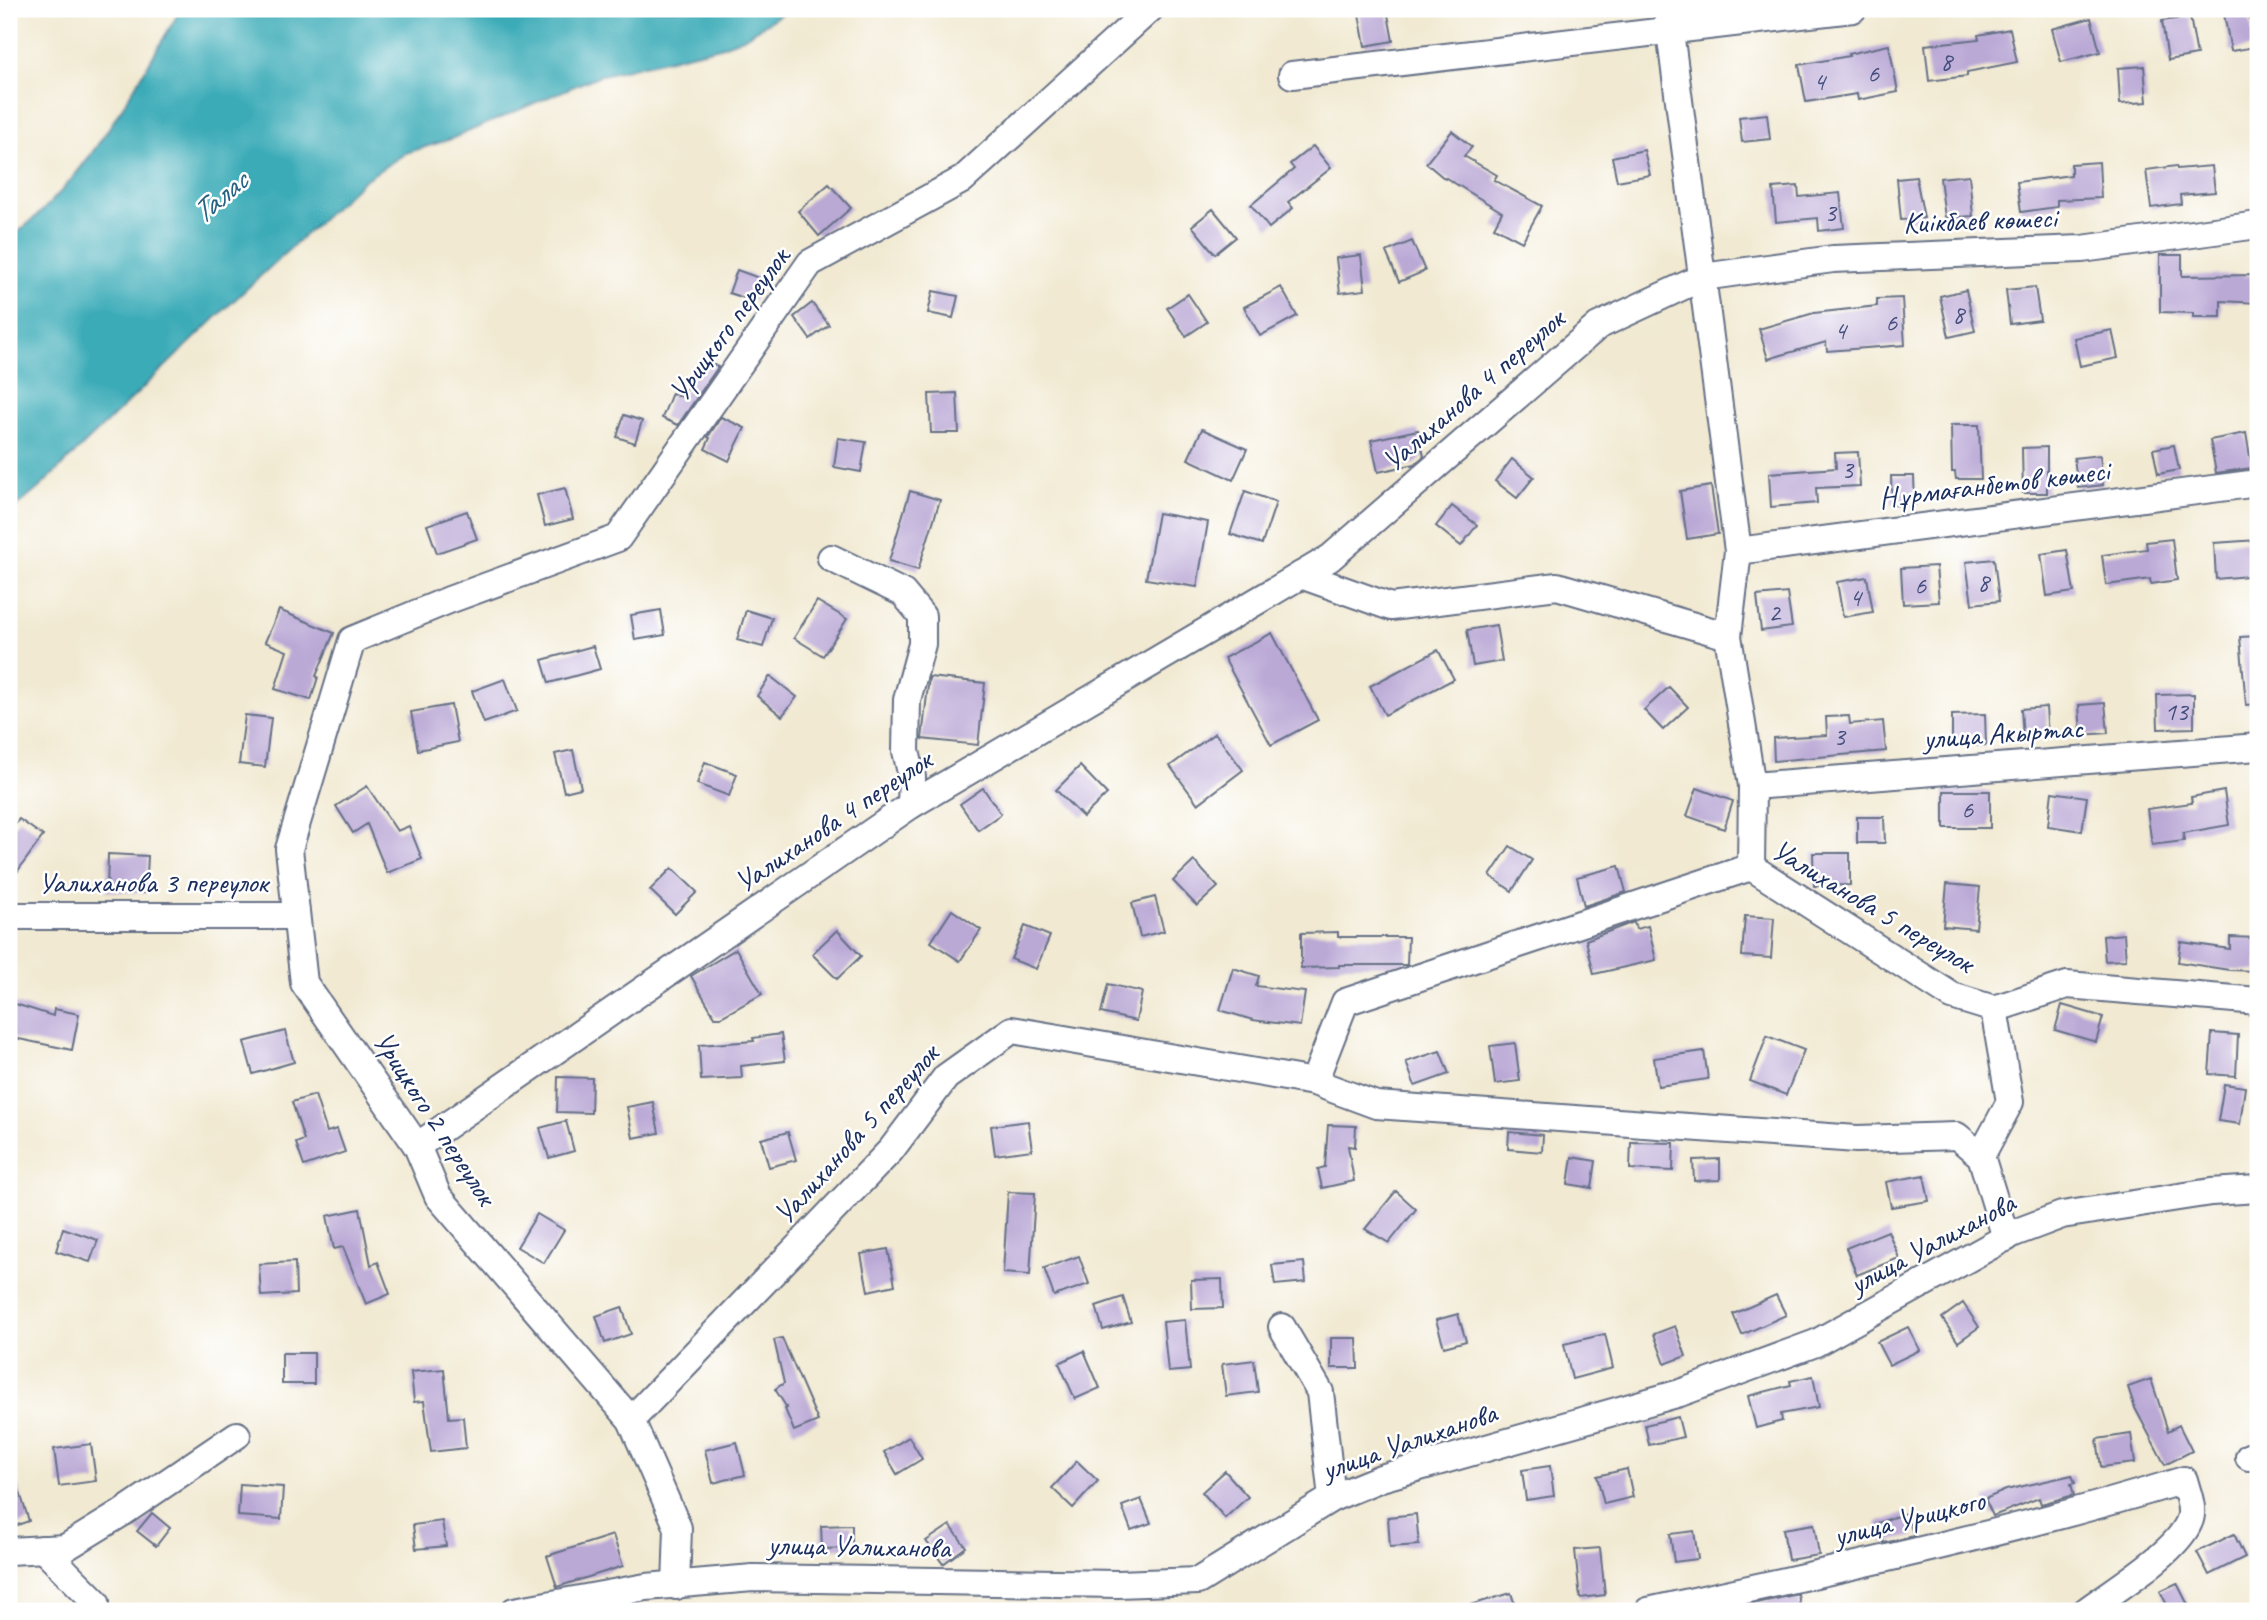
<svg xmlns="http://www.w3.org/2000/svg" width="2267" height="1620" font-family="Caveat,sans-serif">
  <rect width="100%" height="100%" fill="#fff"/>
  <filter id="ink" filterUnits="userSpaceOnUse"><feTurbulence type="fractalNoise" baseFrequency=".0143" numOctaves="2"/><feDisplacementMap in="SourceGraphic" scale="14" xChannelSelector="R" yChannelSelector="G"/><feConvolveMatrix kernelMatrix="1 2 1 2 8 2 1 2 1" color-interpolation-filters="sRGB"/></filter>
  <filter id="wash" filterUnits="userSpaceOnUse"><feTurbulence type="fractalNoise" baseFrequency=".00686" numOctaves="4" result="noise"/><feDisplacementMap in="SourceGraphic" scale="28" xChannelSelector="R" yChannelSelector="G"/><feGaussianBlur stdDeviation="1.57" result="paint"/><feColorMatrix in="noise" values="0 0 0 0 0 0 0 0 0 0 0 0 0 0 0 0 0 1.4 0 .05"/><feComposite in="paint" operator="in"/></filter>
  <g filter="url(#wash)">
    <rect width="100%" height="100%" fill="#f1e9d1"/>
    <!-- water -->
    <path fill="#3aabb7" stroke="#2a6d8a" stroke-width="2" d="M181,9H789L743,38L720,47L598,76L451,139L406,153L363,181L226,308L40,487L9,513V239C87,182 132,90 181,9Z"/>
    <g id="blocks">
      <!-- building -->
      <g fill="#baa8d5">
        <path d="M1358,9H1387L1393,41L1365,46Z"/>
        <path d="M2223,9H2248L2255,47L2231,51Z"/>
        <path d="M2190,17L2197,55L2168,60L2162,21Z"/>
        <path d="M2091,18L2100,52L2061,62L2052,29Z"/>
        <path d="M2010,29L2017,62L1967,72V76L1929,81L1925,45L1979,39L1978,35Z"/>
        <path d="M1889,45L1898,92L1858,100L1857,94L1806,102L1799,65L1849,56L1848,54Z"/>
        <path d="M2144,66L2147,102L2120,104L2118,68Z"/>
        <path d="M1767,114L1770,139L1742,142L1739,117Z"/>
        <path d="M1452,131L1472,147L1464,156L1497,175L1494,180L1542,206L1522,242L1494,227L1502,212L1446,178L1445,179L1426,163Z"/>
        <path d="M1313,146L1331,168L1288,202L1293,208L1269,228L1251,205L1294,169L1290,164Z"/>
        <path d="M1644,150L1650,175L1617,181L1612,157Z"/>
        <path d="M2099,162L2101,198L2057,200V207L2021,212L2017,182L2071,175V164Z"/>
        <path d="M2176,166L2177,169L2212,166L2215,192L2180,195L2181,204L2151,208L2146,170Z"/>
        <path d="M1969,175L1973,216L1945,218L1940,178Z"/>
        <path d="M1916,177L1924,218L1901,220L1897,179Z"/>
        <path d="M829,184L851,208L819,236L798,211Z"/>
        <path d="M1798,186L1799,197L1840,193L1844,228L1819,231L1818,218L1776,222L1773,188Z"/>
        <path d="M1213,209L1236,237L1215,254L1192,226Z"/>
        <path d="M1412,241L1425,271L1399,282L1386,252Z"/>
        <path d="M1361,255L1365,290L1340,293L1336,258Z"/>
        <path d="M2160,255H2182V276L2258,275V303L2221,301V317H2193V313L2160,312Z"/>
        <path d="M737,270L762,279L754,301L729,293Z"/>
        <path d="M1281,287L1297,316L1260,336L1244,307Z"/>
        <path d="M2035,287L2040,320L2010,324L2006,290Z"/>
        <path d="M1966,290L1975,331L1949,337L1940,296Z"/>
        <path d="M933,291L958,296L953,318L928,313Z"/>
        <path d="M1188,294L1207,322L1186,336L1167,308Z"/>
        <path d="M1902,298L1905,345L1827,351L1826,342L1768,359L1759,329L1814,313L1877,306V299Z"/>
        <path d="M812,303L829,325L810,339L794,317Z"/>
        <path d="M2112,330L2118,358L2080,366L2074,338Z"/>
        <path d="M702,358L718,367L678,425L662,418L672,393L682,397Z"/>
        <path d="M957,393L959,433H931L929,394Z"/>
        <path d="M624,415L642,421L635,443L617,437Z"/>
        <path d="M721,417L745,428L729,461L705,449L710,438L708,437Z"/>
        <path d="M1951,425H1979L1981,479H1956L1955,472H1952Z"/>
        <path d="M1202,429L1247,449L1233,480L1188,459Z"/>
        <path d="M1418,430L1424,456L1415,464L1378,472L1371,440Z"/>
        <path d="M2246,433L2252,468L2216,473L2210,440Z"/>
        <path d="M838,438L866,442L861,472L834,467Z"/>
        <path d="M2174,445L2179,470L2158,474L2153,449Z"/>
        <path d="M2047,447V493H2023L2022,448Z"/>
        <path d="M1858,452L1860,486L1816,488L1817,503L1771,507L1769,473L1836,468L1835,453Z"/>
        <path d="M2100,455L2103,485L2078,488L2074,458Z"/>
        <path d="M1512,459L1534,477L1517,498L1495,481Z"/>
        <path d="M1891,476H1914L1915,505H1892Z"/>
        <path d="M1711,486L1718,534L1687,539L1680,491Z"/>
        <path d="M565,488L573,519L545,526L537,495Z"/>
        <path d="M910,491L940,500L918,570L889,561Z"/>
        <path d="M1245,491L1276,502L1262,544L1230,534Z"/>
        <path d="M1452,506L1477,525L1461,546L1436,526Z"/>
        <path d="M467,511L477,539L437,553L427,525Z"/>
        <path d="M1158,513L1208,522L1197,587L1146,579Z"/>
        <path d="M2172,539L2177,580L2151,584L2150,579L2106,585L2102,555L2147,549L2146,542Z"/>
        <path d="M2258,540V575L2216,579L2214,543Z"/>
        <path d="M2067,550L2074,592L2047,596L2041,554Z"/>
        <path d="M1994,559L1999,601L1972,604L1966,562Z"/>
        <path d="M1936,566L1939,602L1903,604L1901,568Z"/>
        <path d="M1867,577L1873,612L1843,617L1837,582Z"/>
        <path d="M1787,593L1792,627L1761,631L1757,596Z"/>
        <path d="M817,601L847,619L823,656L794,638Z"/>
        <path d="M279,610L334,633L316,676L318,677L311,700L275,689L287,651L265,642Z"/>
        <path d="M661,610L665,635L635,640L631,615Z"/>
        <path d="M746,610L772,618L763,647L737,640Z"/>
        <path d="M1496,625L1502,661L1473,666L1467,630Z"/>
        <path d="M1272,633L1318,720L1271,745L1224,658Z"/>
        <path d="M2258,636V704L2246,705L2240,637Z"/>
        <path d="M593,646L600,669L549,683L542,660Z"/>
        <path d="M1438,650L1454,679L1385,715L1370,686Z"/>
        <path d="M770,676L797,697L782,716L757,696Z"/>
        <path d="M929,677L985,683L978,745L922,739Z"/>
        <path d="M505,679L517,711L484,723L472,691Z"/>
        <path d="M1669,687L1688,707L1663,730L1644,710Z"/>
        <path d="M2194,694V728L2158,729L2157,695Z"/>
        <path d="M2105,703L2108,733L2081,735L2079,705Z"/>
        <path d="M451,705L458,742L418,750L411,712Z"/>
        <path d="M2046,707L2048,737L2023,738L2021,709Z"/>
        <path d="M1985,714L1986,745L1952,746V715Z"/>
        <path d="M245,715L271,718L265,767L239,764Z"/>
        <path d="M1849,716L1850,724L1883,721L1886,751L1774,761L1773,738L1827,735L1826,717Z"/>
        <path d="M1215,733L1243,770L1198,804L1170,766Z"/>
        <path d="M573,750L581,788L564,792L555,754Z"/>
        <path d="M705,762L737,774L729,796L697,784Z"/>
        <path d="M1080,766L1107,794L1083,817L1056,790Z"/>
        <path d="M367,786L397,831L409,826L422,859L387,873L367,824L353,833L336,806Z"/>
        <path d="M983,788L1001,814L978,830L960,804Z"/>
        <path d="M1697,788L1733,801L1724,829L1687,816Z"/>
        <rect x="1944" y="791" width="46" height="37"/>
        <path d="M2224,791L2229,825L2183,833L2184,841L2152,845L2147,809L2192,803L2191,797Z"/>
        <path d="M2052,792L2087,797L2082,831L2048,826Z"/>
        <path d="M1857,817H1884L1885,843H1857Z"/>
        <path d="M19,819L43,836L9,883V833Z"/>
        <path d="M1510,846L1532,860L1512,891L1490,876Z"/>
        <path d="M1813,853H1850V885L1814,886Z"/>
        <path d="M108,854L148,856L146,893L107,891Z"/>
        <path d="M1194,861L1218,887L1197,906L1173,881Z"/>
        <path d="M1619,866L1626,892L1584,906L1577,877Z"/>
        <path d="M672,868L697,892L675,914L650,890Z"/>
        <path d="M1947,884L1980,887L1976,929L1943,926Z"/>
        <path d="M1155,897L1164,931L1140,937L1132,903Z"/>
        <path d="M952,910L981,930L960,961L931,942Z"/>
        <path d="M1745,916L1774,918L1771,958L1742,956Z"/>
        <path d="M1634,922L1636,929L1648,926L1656,960L1594,974L1586,940Z"/>
        <path d="M1025,926L1050,936L1036,969L1011,959Z"/>
        <path d="M837,930L861,956L837,979L812,954Z"/>
        <path d="M1338,932V937H1408L1407,965H1339V967L1301,968V933Z"/>
        <path d="M2124,934L2126,960L2105,961L2103,936Z"/>
        <path d="M2230,937L2258,938L2257,971L2229,970L2178,962L2181,942L2230,949Z"/>
        <path d="M736,949L762,994L721,1017H715L691,976Z"/>
        <path d="M1233,968L1259,976L1256,986L1305,992L1300,1026L1253,1020L1220,1010Z"/>
        <path d="M1108,984L1142,992L1136,1021L1101,1013Z"/>
        <path d="M9,1002L53,1016L54,1009L79,1014L72,1050L9,1037Z"/>
        <path d="M2062,1005L2103,1017L2096,1042L2055,1030Z"/>
        <path d="M285,1031L294,1062L253,1074L244,1042Z"/>
        <path d="M2212,1033L2238,1035L2236,1076L2209,1074Z"/>
        <path d="M781,1034L785,1061L741,1066L742,1078L701,1080L699,1045L754,1041L753,1038Z"/>
        <path d="M1767,1036L1804,1050L1786,1095L1750,1081Z"/>
        <path d="M1515,1043L1520,1081L1495,1084L1490,1046Z"/>
        <path d="M1440,1051L1449,1074L1415,1086L1406,1062Z"/>
        <path d="M1704,1051L1708,1079L1658,1086L1654,1058Z"/>
        <path d="M558,1077L592,1078L591,1113L557,1112Z"/>
        <path d="M2224,1084L2245,1087L2240,1124L2218,1121Z"/>
        <path d="M315,1095L327,1132L337,1129L345,1152L304,1166L296,1143L304,1140L292,1102Z"/>
        <path d="M653,1102L659,1133L633,1138L627,1107Z"/>
        <path d="M566,1121L574,1151L549,1158L540,1128Z"/>
        <path d="M1028,1121L1032,1150L995,1155L991,1126Z"/>
        <path d="M1328,1125L1356,1126L1355,1147L1348,1146L1354,1181L1322,1188L1318,1169L1325,1167Z"/>
        <path d="M788,1132L796,1160L769,1167L761,1139Z"/>
        <path d="M1509,1132L1543,1135L1542,1152L1508,1149Z"/>
        <path d="M1631,1142L1674,1143L1673,1171L1630,1169Z"/>
        <path d="M1572,1157L1596,1161L1592,1188L1568,1184Z"/>
        <path d="M1720,1159V1180L1694,1181L1693,1160Z"/>
        <path d="M1924,1175L1929,1201L1891,1207L1886,1182Z"/>
        <path d="M1396,1191L1416,1209L1389,1243L1365,1229Z"/>
        <path d="M1008,1192L1035,1193L1030,1275L1003,1273Z"/>
        <path d="M360,1209L371,1265L378,1262L390,1294L366,1304L343,1247L334,1249L327,1216Z"/>
        <path d="M537,1214L564,1230L544,1263L517,1247Z"/>
        <path d="M63,1228L98,1240L90,1262L56,1251Z"/>
        <path d="M1888,1231L1899,1258L1857,1275L1846,1248Z"/>
        <path d="M888,1249L895,1285L868,1291L861,1254Z"/>
        <path d="M1079,1256L1089,1284L1054,1296L1044,1268Z"/>
        <path d="M295,1262L296,1294L261,1296L259,1264Z"/>
        <path d="M1304,1262L1306,1282L1275,1285L1272,1265Z"/>
        <path d="M1222,1279L1223,1308L1192,1309L1191,1280Z"/>
        <path d="M1776,1295L1786,1315L1742,1335L1733,1314Z"/>
        <path d="M1123,1297L1131,1322L1103,1330L1096,1306Z"/>
        <path d="M1963,1303L1979,1327L1958,1342L1942,1318Z"/>
        <path d="M622,1307L631,1334L605,1343L596,1316Z"/>
        <path d="M1458,1314L1466,1341L1444,1347L1436,1320Z"/>
        <path d="M1185,1320L1190,1370L1168,1372L1163,1322Z"/>
        <path d="M1675,1326L1686,1356L1665,1364L1654,1334Z"/>
        <path d="M1908,1327L1920,1350L1889,1365L1877,1342Z"/>
        <path d="M1605,1334L1613,1368L1572,1379L1564,1344Z"/>
        <path d="M782,1338L818,1421L794,1431L785,1409L787,1408L775,1389L784,1383L774,1340Z"/>
        <path d="M1331,1338H1357L1358,1368H1331Z"/>
        <path d="M1084,1351L1100,1388L1075,1399L1059,1363Z"/>
        <rect x="282" y="1353" width="32" height="31"/>
        <path d="M1254,1360L1258,1392L1226,1396L1222,1364Z"/>
        <path d="M444,1369L449,1418L463,1417L466,1448L431,1452L424,1401L414,1402L411,1372Z"/>
        <path d="M1813,1376L1819,1407L1781,1414L1782,1421L1756,1428L1748,1396L1791,1385L1790,1381Z"/>
        <path d="M2151,1379L2168,1431L2179,1425L2192,1451L2165,1465L2135,1408L2128,1387Z"/>
        <path d="M1678,1417L1683,1437L1649,1445L1645,1425Z"/>
        <path d="M2131,1434L2135,1463L2101,1467L2097,1439Z"/>
        <path d="M909,1437L922,1459L897,1474L884,1452Z"/>
        <path d="M737,1442L745,1475L713,1483L705,1450Z"/>
        <path d="M91,1444L96,1481L59,1486L54,1449Z"/>
        <path d="M1077,1461L1098,1481L1073,1508L1052,1488Z"/>
        <path d="M1550,1466L1554,1496L1526,1500L1522,1470Z"/>
        <path d="M12,1468L29,1521L9,1528V1469Z"/>
        <path d="M1627,1469L1633,1497L1604,1504L1597,1476Z"/>
        <path d="M1225,1471L1248,1497L1225,1518L1202,1492Z"/>
        <path d="M2072,1475L2075,1483L2071,1484L2074,1495L2041,1504L2039,1498L1993,1516L1985,1499L2006,1490Z"/>
        <path d="M240,1484L283,1487L281,1519L238,1516Z"/>
        <path d="M1141,1499L1151,1523L1131,1530L1122,1506Z"/>
        <path d="M152,1513L170,1528L156,1546L137,1531Z"/>
        <path d="M1906,1513L1914,1536L1884,1543L1877,1523Z"/>
        <path d="M1416,1514L1419,1545L1390,1547L1388,1517Z"/>
        <path d="M442,1521L446,1546L416,1549L413,1525Z"/>
        <path d="M1814,1524L1819,1555L1788,1560L1783,1529Z"/>
        <path d="M852,1525V1548L822,1549L821,1526Z"/>
        <path d="M950,1525L966,1547L943,1564L926,1541Z"/>
        <path d="M1694,1531L1698,1559L1674,1562L1670,1534Z"/>
        <path d="M2234,1534L2245,1557L2209,1575L2197,1552Z"/>
        <path d="M613,1535L623,1566L557,1587L547,1556Z"/>
        <path d="M1600,1548L1605,1595L1580,1598L1575,1550Z"/>
        <path d="M2177,1583L2191,1611H2170L2160,1591Z"/>
        <path d="M1511,1593L1517,1611H1465L1464,1607Z"/>
        <path d="M1798,1594L1801,1611H1743V1606Z"/>
      </g>
    </g>
  </g>
  <g filter="url(#ink)">
    <use href="#blocks" fill-opacity="0" stroke="#667086" stroke-width="2"/>
    <g fill="none" stroke-linecap="round" stroke-linejoin="round">
      <defs>
        <g id="minor">
          <path d="M1667,9L1738,551L1728,636"/>
          <path d="M1292,75L1853,9"/>
          <path d="M1738,551L2258,483"/>
          <path d="M831,558L903,593L922,616V644L907,700L906,751L912,777L911,805"/>
          <path d="M1301,575L1391,607L1557,586L1728,636L1752,786L1751,867"/>
          <path d="M1752,786L2258,747"/>
          <path d="M9,916H296"/>
          <path d="M1314,1082L1345,1002L1751,867L1952,996L1994,1009L2067,985L2258,1001"/>
          <path d="M417,1146L911,805L1330,558L1598,326L1703,277L1833,259L2082,249L2258,225"/>
          <path d="M1981,1156L2010,1102L1994,1009"/>
          <path d="M1282,1327L1320,1392L1332,1498"/>
          <path d="M631,1420L891,1150L946,1077L1012,1030L1314,1082L1376,1105L1857,1139L1957,1136L1981,1156L2006,1238"/>
          <path d="M2249,1457L2258,1454"/>
          <path d="M43,1549L96,1602L94,1611"/>
          <path d="M9,1551L65,1548L122,1513L237,1435"/>
          <path d="M676,1586L678,1528L631,1420L438,1196L417,1146L304,983L289,849L352,640L449,600L618,538L810,263L962,180L1150,9"/>
          <path d="M514,1611L646,1587L753,1578L1118,1584L1198,1581L1332,1498L1381,1478L1680,1393L1816,1343L2014,1233L2062,1215L2211,1192L2258,1189"/>
          <path d="M1648,1611C1827,1572 2008,1534 2184,1480C2187,1492 2195,1509 2189,1522C2176,1553 2114,1590 2086,1611"/>
        </g>
      </defs>
      <!-- minor casing -->
      <use href="#minor" stroke="#667086" stroke-width="30"/>
      <!-- minor -->
      <use href="#minor" stroke="#fff" stroke-width="26"/>
    </g>
  </g>
  <g text-anchor="middle" dominant-baseline="central" stroke-width="5" stroke-linejoin="round" paint-order="stroke">
    <!-- number labels -->
    <g font-size="26" fill="#434d7c">
      <text x="1946" y="61">8</text>
      <text x="1873" y="73">6</text>
      <text x="1819" y="81">4</text>
      <text x="1830" y="212">3</text>
      <text x="1958" y="314">8</text>
      <text x="1891" y="322">6</text>
      <text x="1840" y="330">4</text>
      <text x="1847" y="469">3</text>
      <text x="1983" y="582">8</text>
      <text x="1920" y="585">6</text>
      <text x="1855" y="597">4</text>
      <text x="1774" y="612">2</text>
      <text x="2176" y="711">13</text>
      <text x="1839" y="736">3</text>
      <text x="1967" y="809">6</text>
    </g>
    <!-- street labels -->
    <g font-size="30" fill="#1b2f5e" stroke="#fff">
      <text transform="translate(1980 220) rotate(-2)">Киікбаев көшесі</text>
      <text transform="translate(729 324) rotate(-54)">Урицкого переулок</text>
      <text transform="translate(1473 390) rotate(-41)">Уалиханова 4 переулок</text>
      <text transform="translate(1994 484) rotate(-7)">Нұрмағанбетов көшесі</text>
      <text transform="translate(2003 733) rotate(-4)">улица Акыртас</text>
      <text transform="translate(833 821) rotate(-34)">Уалиханова 4 переулок</text>
      <text x="153" y="882">Уалиханова 3 переулок</text>
      <text transform="translate(1873 906) rotate(31)">Уалиханова 5 переулок</text>
      <text transform="translate(435 1118) rotate(57)">Урицкого 2 переулок</text>
      <text transform="translate(856 1134) rotate(-48)">Уалиханова 5 переулок</text>
      <text transform="translate(1932 1243) rotate(-28)">улица Уалиханова</text>
      <text transform="translate(1409 1441) rotate(-19)">улица Уалиханова</text>
      <text transform="translate(1909 1518) rotate(-14)">улица Урицкого</text>
      <text transform="translate(859 1546) rotate(1)">улица Уалиханова</text>
    </g>
    <!-- water labels -->
    <g font-size="32" font-style="italic" fill="#276182" stroke="#fff">
      <text transform="translate(219 197) rotate(-40)">Талас</text>
    </g>
  </g>
  <!-- margin -->
  <rect width="2267" height="1620" fill="none" stroke="#fff" stroke-width="35"/>
</svg>
